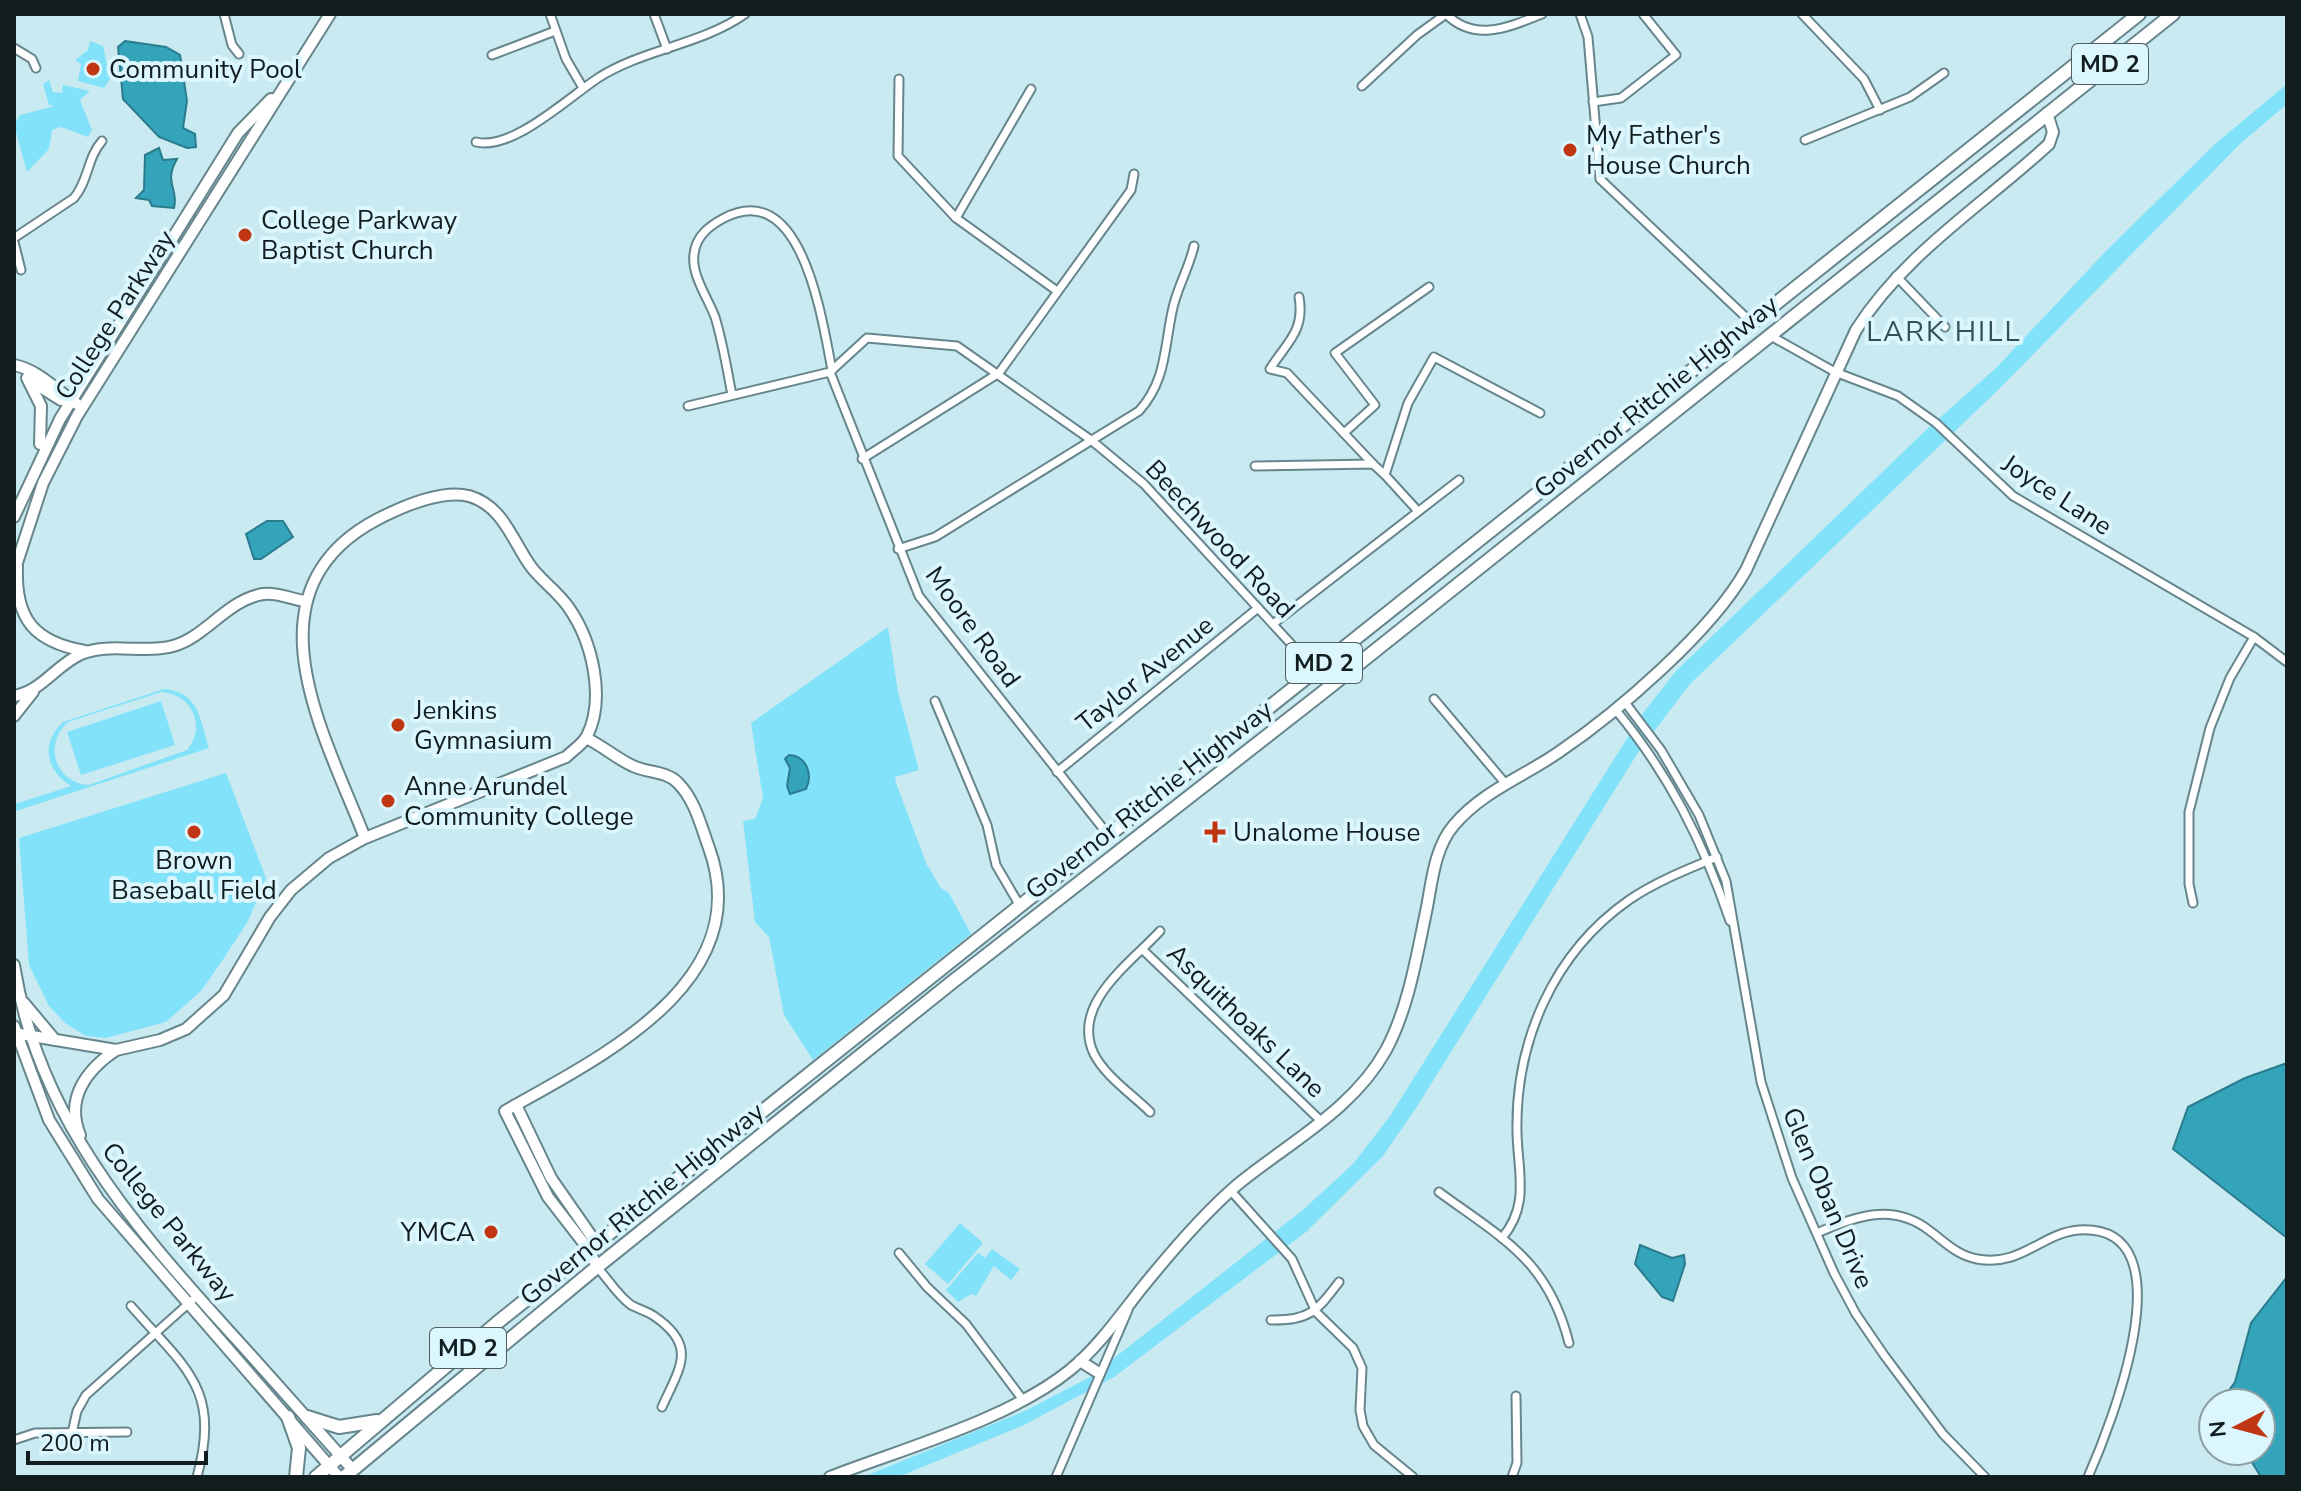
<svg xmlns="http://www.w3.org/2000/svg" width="2301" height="1491" font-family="'Nunito Sans',sans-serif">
  <rect width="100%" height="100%" fill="#caeaf2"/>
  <!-- green -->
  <g fill="#82e2f9" fill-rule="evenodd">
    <path d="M90,41L103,46L110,79L104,88L78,81L81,64L75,60L88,50Z"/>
    <path d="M49,80L53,92L62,93L63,85L90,91L80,100L92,130L88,137L61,127L52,130L49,149L27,172L14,125L20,115L55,106L49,105L43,84Z"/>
    <path d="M2287,84V104L2240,144L1998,390L1690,684L1639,751L1416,1108L1383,1156L1306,1232L1114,1377L1024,1425L898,1477H863L1027,1410L1090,1377L1304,1209L1353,1164L1390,1116L1643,713L1676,671L1927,429L1996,368L2106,251L2215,144Z"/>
    <path d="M888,627L898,692L919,770L895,777L896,783L927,865L941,888L949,893L971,934L813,1060L784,1015L769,937L755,922L743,821L755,819L763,798L751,723Z"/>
    <path d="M164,689C200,691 201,724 209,748L16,811L15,804L71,786C46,770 40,744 63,722ZM161,692C192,694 207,726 187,750L89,785C55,783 43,744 68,722Z"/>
    <path d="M161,701L175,745L81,775L67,732Z"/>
    <path d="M226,773L266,878L248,921L222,961L201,991L166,1022L106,1038L86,1036L65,1023L49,1006L29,965L19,838Z"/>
    <path d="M960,1223L983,1243L948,1284L925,1264Z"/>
    <path d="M992,1249L1020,1269L1011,1280L994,1266L976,1296L971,1294L958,1302L946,1290L978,1253L985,1258Z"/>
  </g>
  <!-- water -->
  <g fill="#34a4bb" stroke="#2a7c8c" stroke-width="2">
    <path d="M125,41L166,47L180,55L187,101L183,128L195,134L196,147L187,148L159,137L123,99L118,47Z"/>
    <path d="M159,148L163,160L177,159C163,183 179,188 174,208L152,206L149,200L136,198L144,190L145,155Z"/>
    <path d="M267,521H283L293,537L261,559H254L246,534Z"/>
    <path d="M789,755C807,756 813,775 806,789L790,794L787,786L790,768L785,759Z"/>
    <path d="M2287,1063V1238L2173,1149L2188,1107L2245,1078Z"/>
    <path d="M1640,1245L1672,1258L1684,1255L1685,1264L1673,1301L1662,1297L1635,1264Z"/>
    <path d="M2287,1277V1477H2261L2245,1451H2261V1403H2235L2230,1389L2235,1382L2251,1323Z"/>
  </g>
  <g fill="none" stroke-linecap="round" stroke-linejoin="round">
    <defs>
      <g id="street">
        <path d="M224,14L232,45L239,54"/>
        <path d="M550,14L566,59L583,88"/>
        <path d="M654,14L667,49"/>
        <path d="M1446,14C1475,43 1509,27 1542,14"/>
        <path d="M1580,14L1588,37L1600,179L1753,324"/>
        <path d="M1802,14L1864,79L1880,110"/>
        <path d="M14,48L32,59L36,68"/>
        <path d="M492,55L555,31"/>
        <path d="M899,79L898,156L956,218L1057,291"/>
        <path d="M1362,86L1417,35L1446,14"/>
        <path d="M1593,102L1621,98L1676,55L1643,14"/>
        <path d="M1805,140L1910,97L1944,73"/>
        <path d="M476,142C512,151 568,98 598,78C643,49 701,45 745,14"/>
        <path d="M956,218L1031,89"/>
        <path d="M14,238L74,198C89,180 87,158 102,141"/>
        <path d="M14,242L21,270"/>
        <path d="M1896,276L1945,327"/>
        <path d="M1299,297C1305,331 1287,342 1270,369L1287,373L1373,464"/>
        <path d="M1769,335L1835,372L1898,396L1936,423L2013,496L2254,637L2287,662"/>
        <path d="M830,372L919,596L1109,836"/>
        <path d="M732,395C727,369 723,343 715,317C708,298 691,275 694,254C696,236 709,226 724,218C802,177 822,319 832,370"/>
        <path d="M688,406L830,372L867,338L957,346L1091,440L1144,484L1315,670"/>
        <path d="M1344,433L1375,405L1335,353L1429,287"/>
        <path d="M862,459L999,373L1131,190L1134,174"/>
        <path d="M1255,466L1373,464L1385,475"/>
        <path d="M1417,510L1385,475L1408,403L1434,357L1540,413"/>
        <path d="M898,549L935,537L1139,411C1166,381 1164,350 1172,312C1176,289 1189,269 1194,246"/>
        <path d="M1273,624L1459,480"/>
        <path d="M1434,699L1505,783"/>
        <path d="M935,701L987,825L996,865L1020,906"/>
        <path d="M1624,701L1661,750L1699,815L1726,881L1761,1082L1792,1178L1834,1273L1856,1314L1884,1355L1943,1434L1985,1477"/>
        <path d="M1615,709C1669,774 1703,842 1730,921"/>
        <path d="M1057,772L1258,608"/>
        <path d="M2193,903L2189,884V812L2210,728L2230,678L2254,637"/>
        <path d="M1143,950L1322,1122"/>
        <path d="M1150,1112C1133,1095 1105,1076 1094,1054C1070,1004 1131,963 1160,931"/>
        <path d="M1231,1191L1292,1259L1316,1312L1353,1348L1362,1368L1360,1410L1363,1426L1374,1445L1413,1477"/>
        <path d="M1439,1192C1503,1239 1548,1260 1569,1343"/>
        <path d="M1817,1233C1856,1216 1893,1202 1930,1231C1946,1243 1957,1255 1977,1259C2022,1267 2041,1233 2079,1230C2192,1223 2110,1427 2088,1477"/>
        <path d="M1502,1238C1530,1205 1518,1173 1517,1133C1515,1042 1553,953 1629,900C1655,882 1688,869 1717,857"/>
        <path d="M899,1253L927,1287L966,1324L1023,1400"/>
        <path d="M597,1267C608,1279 618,1296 631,1305C638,1309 647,1311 654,1316C698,1346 680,1367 662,1407"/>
        <path d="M131,1306C186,1369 221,1388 197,1477"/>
        <path d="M1271,1320C1309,1321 1317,1311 1339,1282"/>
        <path d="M72,1433L77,1411L86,1395L197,1296"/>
        <path d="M14,1440L35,1433L127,1432"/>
        <path d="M1056,1477L1128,1310"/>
        <path d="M1512,1477L1517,1463L1516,1396"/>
      </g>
      <g id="secondary">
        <path d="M14,365C39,370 57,391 77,404"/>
        <path d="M27,378L41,406L40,444"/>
        <path d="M31,381L61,400H71"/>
        <path d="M14,517L60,419L238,133L271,99"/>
        <path d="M17,567C15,619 34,642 85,651"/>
        <path d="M14,572L43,483L77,416L330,14"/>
        <path d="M14,696C41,692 56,665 81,654C108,642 144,654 173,646C206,637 227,600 263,594C278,592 290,599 305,601"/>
        <path d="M14,716L33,692"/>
        <path d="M586,738C603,746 617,759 633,766C647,773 667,771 678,783C695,800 701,826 709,848C758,983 598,1058 505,1111L548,1197L589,1250L597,1267"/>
        <path d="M14,965C37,1113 130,1222 228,1330C270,1376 311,1423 353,1470"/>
        <path d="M24,1003L55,1040"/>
        <path d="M14,1026L49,1120L98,1199L339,1477"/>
        <path d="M14,1033L116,1050L160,1040L186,1029L224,995L270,917L291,890L329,858L365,838L566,757C572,751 583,744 587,736C606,698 592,641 569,608C559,593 543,582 532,568C513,543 504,506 469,496C441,489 401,507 376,520C242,592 325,735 365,838"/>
        <path d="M516,1105L551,1178L599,1247"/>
        <path d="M80,1135C65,1099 86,1070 116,1050"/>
        <path d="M1080,1361L1099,1373"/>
        <path d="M830,1477C902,1449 1010,1419 1070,1370C1098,1347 1119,1317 1141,1289C1170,1253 1202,1215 1237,1185C1288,1143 1353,1110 1386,1050C1409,1007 1417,954 1427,907C1432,880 1435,847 1454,825C1483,791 1523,777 1559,752C1618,712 1712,631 1746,570L1856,330C1905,253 1983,205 2049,144L2053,132L2047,113"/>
      </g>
      <g id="highway">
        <path d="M288,1417L299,1448L296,1477"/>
        <path d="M307,1417L339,1427L377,1421"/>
        <path d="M316,1477L498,1322L2139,14"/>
        <path d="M344,1477L597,1267L951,983L1322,693L2173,14"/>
      </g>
    </defs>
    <!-- street casing -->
    <use href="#street" stroke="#67858c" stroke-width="11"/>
    <!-- secondary casing -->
    <use href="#secondary" stroke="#67858c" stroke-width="14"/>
    <!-- highway casing -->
    <use href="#highway" stroke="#67858c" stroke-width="16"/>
    <!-- street -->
    <use href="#street" stroke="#fff" stroke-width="7"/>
    <!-- secondary -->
    <use href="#secondary" stroke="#fff" stroke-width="10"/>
    <!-- highway -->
    <use href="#highway" stroke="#fff" stroke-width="12"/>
  </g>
  <!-- markers -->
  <g fill="#c03612" stroke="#dcf6fd" stroke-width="3">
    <circle cx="93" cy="69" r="8"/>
    <circle cx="1570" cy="150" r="8"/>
    <circle cx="245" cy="235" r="8"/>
    <circle cx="398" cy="725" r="8"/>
    <circle cx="388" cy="801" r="8"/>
    <circle cx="194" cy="832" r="8"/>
    <path d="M1211 820h8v8h8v8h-8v8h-8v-8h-8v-8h8z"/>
    <circle cx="491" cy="1232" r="8"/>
  </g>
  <g text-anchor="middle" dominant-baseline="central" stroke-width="8" stroke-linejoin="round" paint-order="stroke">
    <!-- shield labels -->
    <g fill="#dcf6fd" stroke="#4e5e62" stroke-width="2">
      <rect x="2072" y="44" width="76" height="40" rx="6"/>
      <rect x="1286" y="643" width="76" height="40" rx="6"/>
      <rect x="430" y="1328" width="76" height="40" rx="6"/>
    </g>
    <g font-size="24" font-weight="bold" fill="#111d1f">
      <text x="2110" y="64">MD 2</text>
      <text x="1324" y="663">MD 2</text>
      <text x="468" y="1348">MD 2</text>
    </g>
    <!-- poi labels -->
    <g font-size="26" fill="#111d1f" stroke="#dcf6fd" text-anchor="start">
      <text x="109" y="69">Community Pool</text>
      <text x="1586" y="135">My Father's<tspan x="1586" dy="30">House Church</tspan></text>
      <text x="261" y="220">College Parkway<tspan x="261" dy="30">Baptist Church</tspan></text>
      <text x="414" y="710">Jenkins<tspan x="414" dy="30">Gymnasium</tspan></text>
      <text x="404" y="786">Anne Arundel<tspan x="404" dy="30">Community College</tspan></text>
      <text x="1233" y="832">Unalome House</text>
      <text x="194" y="860" text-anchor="middle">Brown<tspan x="194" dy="30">Baseball Field</tspan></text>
      <text x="475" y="1232" text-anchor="end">YMCA</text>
    </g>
    <!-- street labels -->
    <g font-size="26" fill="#111d1f" stroke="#dcf6fd">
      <text transform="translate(115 315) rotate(-57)">College Parkway</text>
      <text transform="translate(1656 397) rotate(-39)">Governor Ritchie Highway</text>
      <text transform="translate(2057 495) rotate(33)">Joyce Lane</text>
      <text transform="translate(1220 539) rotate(47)">Beechwood Road</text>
      <text transform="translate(973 627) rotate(54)">Moore Road</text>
      <text transform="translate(1145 674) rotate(-39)">Taylor Avenue</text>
      <text transform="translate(1149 800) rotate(-38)">Governor Ritchie Highway</text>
      <text transform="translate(1246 1021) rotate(44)">Asquithoaks Lane</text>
      <text transform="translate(1828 1198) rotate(67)">Glen Oban Drive</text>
      <text transform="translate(642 1204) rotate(-39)">Governor Ritchie Highway</text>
      <text transform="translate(169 1222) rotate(51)">College Parkway</text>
    </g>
    <!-- neighbourhood labels -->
    <g font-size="28" letter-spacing="2" fill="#355158" stroke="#dcf6fd">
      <text x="1944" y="332">LARK HILL</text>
    </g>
  </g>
  <!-- border -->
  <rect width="2301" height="1491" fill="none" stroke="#111d1f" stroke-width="32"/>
  <!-- north arrow -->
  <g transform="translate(2237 1427) rotate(264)"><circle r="38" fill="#dcf6fd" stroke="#8b9fa4" stroke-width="2"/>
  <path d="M0-6L14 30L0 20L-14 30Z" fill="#c03612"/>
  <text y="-12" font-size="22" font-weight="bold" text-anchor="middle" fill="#111d1f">N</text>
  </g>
  <!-- scale -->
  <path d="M28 1451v12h178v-12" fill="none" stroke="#111d1f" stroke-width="4"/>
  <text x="40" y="1451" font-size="24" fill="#111d1f" stroke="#dcf6fd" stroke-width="6" paint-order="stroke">200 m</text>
</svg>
